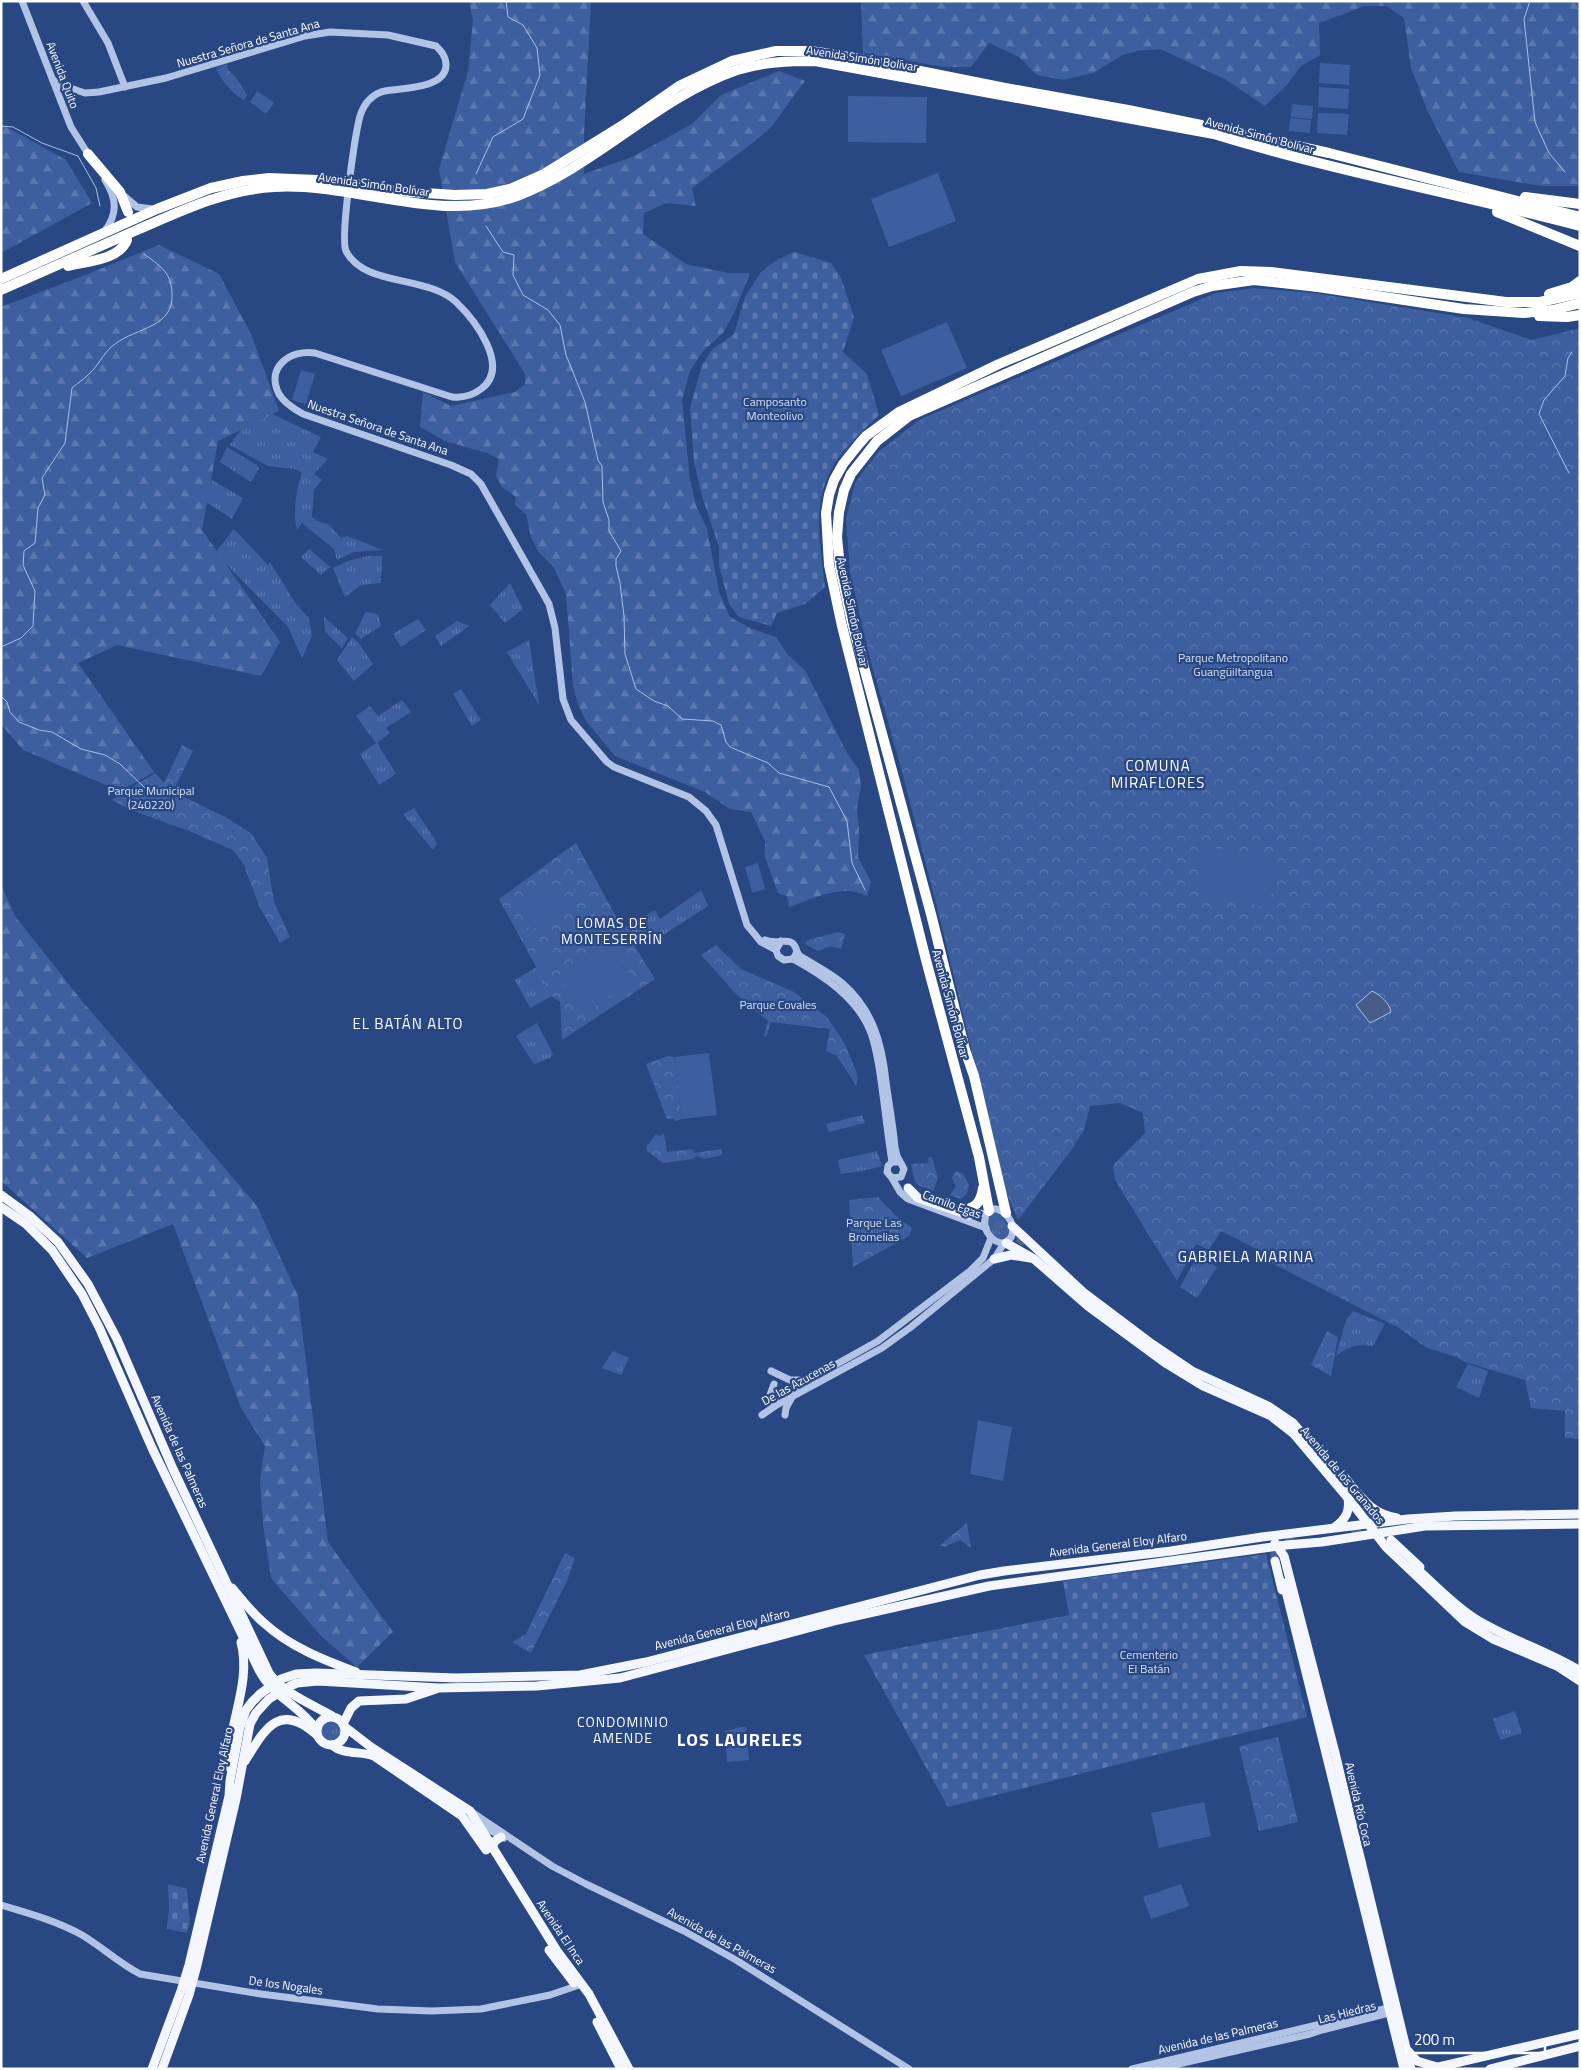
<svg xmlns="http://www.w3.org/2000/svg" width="1581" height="2070" font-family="'Titillium Web',sans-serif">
  <defs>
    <pattern id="grass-tufts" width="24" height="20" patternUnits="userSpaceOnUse" patternTransform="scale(1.25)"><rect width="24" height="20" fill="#3e5f9f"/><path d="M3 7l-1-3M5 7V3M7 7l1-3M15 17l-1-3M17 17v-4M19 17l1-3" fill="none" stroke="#5b77ad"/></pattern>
    <pattern id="forest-firs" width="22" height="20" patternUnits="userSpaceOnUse" patternTransform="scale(1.25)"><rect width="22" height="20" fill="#3e5f9f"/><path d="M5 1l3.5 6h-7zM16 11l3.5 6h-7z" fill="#5b77ad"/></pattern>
    <pattern id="cemetery-stones" width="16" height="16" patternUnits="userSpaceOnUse" patternTransform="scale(1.25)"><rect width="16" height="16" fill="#3e5f9f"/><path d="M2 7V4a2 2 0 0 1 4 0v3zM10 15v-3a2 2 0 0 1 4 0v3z" fill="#5b77ad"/></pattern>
    <pattern id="park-crowns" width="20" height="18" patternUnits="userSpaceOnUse" patternTransform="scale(1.25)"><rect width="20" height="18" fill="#3e5f9f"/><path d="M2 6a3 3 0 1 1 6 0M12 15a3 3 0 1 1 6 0" fill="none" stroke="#5b77ad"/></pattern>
  </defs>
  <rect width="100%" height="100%" fill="#294783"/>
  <!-- grass -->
  <g fill="url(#grass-tufts)">
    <path d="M257,407L321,437L313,452L328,459L314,474L322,480L314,490L312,517L317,521L329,525L341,538L347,536L383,550L354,552L337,560L334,549L302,523L297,530C293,513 296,489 302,473L295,469L268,466L230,445Z"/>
    <path d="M227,447L257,465L259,469L251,482L220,462Z"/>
    <path d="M212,480L243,498L232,519L203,500Z"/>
    <path d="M234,529L268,565L270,562L296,604L309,618L312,636L302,658L288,627L215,553Z"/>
    <path d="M309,549L330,567L321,575L301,557Z"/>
    <path d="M368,556H382L381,583L361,585L345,597L333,568L348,561Z"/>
    <path d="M510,583L523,609L505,623L490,605Z"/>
    <path d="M366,612L378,614L381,626L361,639L355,633Z"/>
    <path d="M324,617L348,638L342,648L325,632Z"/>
    <path d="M418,619L426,630L401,647L393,634Z"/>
    <path d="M457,621L469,626L441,646L435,636Z"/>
    <path d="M352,637L358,642L373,664L354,681L337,660Z"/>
    <path d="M529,640L539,705L507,652Z"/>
    <path d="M461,689L481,720L472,726L453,694Z"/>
    <path d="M402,700L411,712L386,728L390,733L377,743L396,774L379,785L360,754L376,743L356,716L370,706L378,716Z"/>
    <path d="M414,808L437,843L433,850L403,814Z"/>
    <path d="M701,890L708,906L663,935L660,931L635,947L624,928L655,910L660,919Z"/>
    <path d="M537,967L552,996L530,1008L515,980Z"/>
    <path d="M537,1023L553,1054L550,1058L534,1064L516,1036Z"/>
    <path d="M862,1115L865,1123L829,1132L826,1124Z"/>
    <path d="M877,1151L882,1166L867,1170L841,1174L838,1160Z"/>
    <path d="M995,1211C1004,1217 1011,1225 1008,1236L1001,1241C989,1233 986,1227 990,1214Z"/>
    <path d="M1198,1255L1217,1267L1197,1298L1180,1287Z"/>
    <path d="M1353,1311L1385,1324L1373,1346C1357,1344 1349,1346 1336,1356L1346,1320Z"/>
    <path d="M613,1351L629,1358L621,1375L602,1368Z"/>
    <path d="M1468,1364L1488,1371L1479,1398L1456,1387Z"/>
    <path d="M1515,1711L1522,1733L1500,1740L1493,1719Z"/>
    <circle cx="331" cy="1731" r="10"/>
  </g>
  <!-- forest -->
  <g fill="url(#forest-firs)">
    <path d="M469,1H591L584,134V174L632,157L692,124L721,95L779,71L805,81L771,127L754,142L692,188L696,206L666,203L644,213L643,234L686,264L728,273H750L734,313L723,333L703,351L690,371L682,400L690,480L696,505L707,529L719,592L730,617L750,628L776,637L788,655L805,670L847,753L859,770L861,786L857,807L859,829L858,857L871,882L867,896C841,883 814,899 789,907L787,896L778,893L765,857V841L751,812L730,809L705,792L615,756L601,739L586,721L578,704L573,686L566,594L554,568L538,551L531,537L526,514L515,505L516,497L502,487L496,476L499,459L487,453L445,441L420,427L423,392L451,406L515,392L525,384V374L455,262L439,169L468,71L473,20Z"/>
    <path d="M861,1H1580V186H1541L1459,172L1427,110L1418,86L1411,68L1404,18L1387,6H1365L1319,23L1320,55L1301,66L1286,86L1265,106L1225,79L1160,49L1137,51L1123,55L1093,73L1063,80L1037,75L1019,57L989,43L971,67H944L863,53Z"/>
    <path d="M1,124L66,160L92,203L1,253Z"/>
    <path d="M159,245L219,274L251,334L279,411L218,441L202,530L280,642L261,676L117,645L78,663L154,772L120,791L23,750L1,724V307L88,274Z"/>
    <path d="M1,884L15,916L82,1001L257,1206L298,1296L328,1542L393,1632L357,1667L321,1636L271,1578L263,1524L260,1480L265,1446L241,1408L173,1224L87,1258L1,1181Z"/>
  </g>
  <!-- cemetery -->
  <g fill="url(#cemetery-stones)">
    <path d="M794,252L831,263L841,278L854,317L843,352L867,374L879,415C862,432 839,452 829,474C812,509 821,550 825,587L805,604L777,613L771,626L739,617L729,604L719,566V547L702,496L694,462L690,408L702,365L713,349L734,334L745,297L761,272L777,260Z"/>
    <path d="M1266,1554L1307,1717L948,1807L864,1655L1069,1615L1063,1581Z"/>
    <path d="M168,1884L187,1889L190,1921L187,1933L167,1929L169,1909Z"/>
  </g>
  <!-- park -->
  <g fill="url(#park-crowns)">
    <path d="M227,64L228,70L235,76L247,95L244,100C232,94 221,80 216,68Z"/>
    <path d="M1255,288L1314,293L1468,318L1532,340L1580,328V1439L1565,1438V1411L1531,1408L1525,1380L1465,1362L1457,1357L1427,1348L1399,1328L1266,1260L1268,1255L1221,1231L1209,1250L1196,1244L1177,1281L1115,1180L1113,1165L1145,1133L1143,1113L1120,1103L1090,1106L1084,1130L1070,1152L1018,1220L1005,1190L943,931L903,775L869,655L850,572L846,519L855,483L878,452L921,419L1216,293Z"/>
    <path d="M182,745L193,751L173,791L178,796L184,797L225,817L251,833L267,858L274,902L290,937L280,943L259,906L244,865L233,850L189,831L131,810L112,800L155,773L164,783Z"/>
    <path d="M576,843L614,913L655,979L562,1040L560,1002L552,996L499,899Z"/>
    <path d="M838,932L845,934L841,949L831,946L818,951L805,944L808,940Z"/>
    <path d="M716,945L741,969L794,992L827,1017L845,1044L856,1071L858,1079L856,1085L837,1056L826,1051L830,1029L771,1022L766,1037L764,1036L768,1021L737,995L701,955Z"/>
    <path d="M668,1056L674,1057L682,1119L675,1121L674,1118L667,1119L646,1064Z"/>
    <path d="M656,1134L659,1136L664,1134L667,1152L693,1149L694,1153L722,1149V1155L704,1159L697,1156L693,1159L663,1163L647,1151L646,1147Z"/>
    <path d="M932,1157L938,1178L933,1191C912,1184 915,1183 911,1164L929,1163L928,1158Z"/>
    <path d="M956,1171L963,1174L969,1185L967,1194L961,1199L950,1195L956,1187L952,1178Z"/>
    <path d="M878,1197L898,1218L912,1228L909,1236L853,1267L849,1200Z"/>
    <path d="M1327,1331L1338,1337L1331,1376L1311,1365Z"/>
    <path d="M967,1523L971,1548L960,1540L944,1547L940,1545Z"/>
    <path d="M565,1553L575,1558L567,1581L531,1653L512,1642L526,1634Z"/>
    <path d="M1278,1737L1298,1822L1259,1831L1239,1746Z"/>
  </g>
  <!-- garden -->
  <g fill="#3e5f9f">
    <path d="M1320,63L1350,65L1349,85L1319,83Z"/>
    <path d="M1319,87L1349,89L1348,109L1318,107Z"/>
    <path d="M257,91L274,103L266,114L250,102Z"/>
    <path d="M848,96L927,97L926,143L848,142Z"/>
    <path d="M1292,104L1313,106L1312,119L1291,117Z"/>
    <path d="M1318,113L1349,114L1347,135L1317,133Z"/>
    <path d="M1290,118L1311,120L1310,133L1289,131Z"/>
    <path d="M938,173L956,221L889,247L871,199Z"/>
    <path d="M947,322L967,368L901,396L881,350Z"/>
    <path d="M301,370L315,374L306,404L292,400Z"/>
    <path d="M1205,846L1278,859L1269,908L1197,894Z"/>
    <path d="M758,863L765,889L752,893L745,867Z"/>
    <path d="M556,883L570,906L531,931L517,908Z"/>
    <path d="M580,934L586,942L565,956L559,947Z"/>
    <path d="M610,943L634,980L583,1013L559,976Z"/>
    <path d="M553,947L560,960L543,970L535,957Z"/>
    <path d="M709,1053L717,1115L682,1119L674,1057Z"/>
    <path d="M978,1420L1012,1427L1003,1481L970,1474Z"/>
    <path d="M746,1726L749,1760L727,1762L725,1731Z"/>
    <path d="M1204,1802L1211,1836L1159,1848L1151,1813Z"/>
    <path d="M1181,1884L1189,1906L1151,1919L1143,1897Z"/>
  </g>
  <!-- water -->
  <path fill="#475c88" stroke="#a7bee7" d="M1372,991C1380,995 1389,1002 1391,1012L1370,1023L1356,1005Z"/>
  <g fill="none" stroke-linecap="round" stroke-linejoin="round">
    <!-- stream -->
    <g stroke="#a7bee7" stroke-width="1">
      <path d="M527,1H531"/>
      <path d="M1530,1L1524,19L1535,122L1549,153L1565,172"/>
      <path d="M1,126L13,127L42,143L78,156L96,188L100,206"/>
      <path d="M476,174L493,137L523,119L540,75L537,48L523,25L508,17L506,1"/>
      <path d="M486,226L503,252L514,255L513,275L523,295L548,310L560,325L566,355L585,402L598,460L602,466L603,502L609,520V531L621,551L616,559V566L620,583L624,616L625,654L636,689L654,701L668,706L682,719L713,721L721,725L726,742L730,747L768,763L779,773L829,787L847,821L852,863L865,890"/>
      <path d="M1569,473L1539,414L1544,400L1565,376L1568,358L1572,352"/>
      <path d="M1,647L21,638L33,626L35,591L23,565L24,551L35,543L38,508L45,495L42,478L65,443L72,388C79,382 87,377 93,370C100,362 106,350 115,344C137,327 175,328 172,292C171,272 159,265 144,254"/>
      <path d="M1,696L7,702L10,712L19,722L39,730L52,732L81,749L105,755L120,764L145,788"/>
    </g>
    <!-- major-tunnel -->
    <g stroke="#496396" stroke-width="9" stroke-dasharray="9 4.5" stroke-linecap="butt">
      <path d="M969,1215L1005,1229L1026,1243"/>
      <path d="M1360,1504L1391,1544"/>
      <path d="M1352,1533L1362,1527L1365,1519"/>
      <path d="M1275,1561V1550L1279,1542L1293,1537"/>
    </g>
    <!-- minor -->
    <g stroke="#b2c4e6" stroke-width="7">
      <path d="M22,1L71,127L90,157"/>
      <path d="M83,1L108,43L125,87"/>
      <path d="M53,80L61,86L76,90L85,93L99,92L166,78L305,36L330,32L388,35L436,46C441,51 446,56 446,65C446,89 401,88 385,91C379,92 374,95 369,100C364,105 362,110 360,116C355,135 340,237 346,251C364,287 427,275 456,302C475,320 511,367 481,389C473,395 462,398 452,397L315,353C291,349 265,367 279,394C284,403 294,409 303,414L451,465L471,474L481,484L549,604L555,628L563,699L571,720L607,762L614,767L689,797L706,811L716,825L747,925L761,942L776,950"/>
      <path d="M124,196L137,207L153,209"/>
      <path d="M104,232C118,214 117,199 105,180"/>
      <path d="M765,940C778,946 793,933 797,952L793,959L784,960L778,956L776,950L781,941"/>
      <path d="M797,952L800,956C814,965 829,972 842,983C873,1010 882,1043 886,1082C889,1104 893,1125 895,1147L897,1156L904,1169L901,1177L892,1178L887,1172L888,1166L892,1162H900"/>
      <path d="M793,959C824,976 858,998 871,1033C875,1044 877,1056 879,1067C884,1099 887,1130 892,1162"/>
      <path d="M892,1178L900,1192L908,1199L986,1228"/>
      <path d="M964,1211L986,1214"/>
      <path d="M771,1371L790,1380H807"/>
      <path d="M767,1403L878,1341L970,1271L983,1258L991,1238"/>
      <path d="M767,1403L774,1384"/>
      <path d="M762,1415L775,1406L882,1348L911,1327L994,1259C998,1254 1000,1248 1005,1243C1007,1240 1011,1240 1012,1235C1018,1216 988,1196 985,1219C983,1231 993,1244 1005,1243"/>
      <path d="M785,1415L786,1408L792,1397"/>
      <path d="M470,1811L552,1866L586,1884L684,1931L736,1960L909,2069"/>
      <path d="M479,1824L504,1838"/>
      <path d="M1,1905C28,1913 57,1921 82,1935C102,1947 119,1963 140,1974L261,1994L378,2009L432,2011L481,2009L550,1995L582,1984"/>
      <path d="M1132,2069L1388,2008"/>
      <path d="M1157,2069L1310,2034L1322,2030L1389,2013"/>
    </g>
    <!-- major -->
    <g stroke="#f3f6fd" stroke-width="9">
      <path d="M908,1188L918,1198L969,1215"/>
      <path d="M1,1195L31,1217L58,1242L88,1284L117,1339L173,1469L269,1673C283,1693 311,1704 332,1716"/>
      <path d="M1,1207L26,1224L52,1250L82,1294L99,1327L152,1448L259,1670C273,1697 298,1704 316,1729"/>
      <path d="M1012,1226L1083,1292L1152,1344L1192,1371L1268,1406L1293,1423L1347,1488"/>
      <path d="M1006,1243L1034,1259L1088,1306L1167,1364L1203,1386L1271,1416L1294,1434L1348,1498L1386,1547L1465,1622L1493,1639L1557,1666L1580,1681"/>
      <path d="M994,1259L1011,1255L1030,1258"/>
      <path d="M1345,1478C1362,1498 1370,1513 1397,1518"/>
      <path d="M1335,1527C1346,1519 1350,1511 1348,1498"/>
      <path d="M1391,1540L1420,1567"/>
      <path d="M1275,1543L1284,1556L1335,1753L1411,2069"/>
      <path d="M1275,1561L1282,1590"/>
      <path d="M1413,1565C1433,1583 1451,1603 1474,1618C1507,1639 1546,1650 1580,1671"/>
      <path d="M1284,1583L1404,2069"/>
      <path d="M232,1588C242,1600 252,1613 264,1623C290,1647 324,1660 356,1672"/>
      <circle cx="331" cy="1731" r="14"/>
      <path d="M343,1724L351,1708L359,1701L406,1699L436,1689"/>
      <path d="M345,1727L371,1747L470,1811L557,1951L589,1994L629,2069"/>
      <path d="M332,1745C343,1755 361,1751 374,1756L462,1816L486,1850"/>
      <path d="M245,1761C265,1729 279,1701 317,1735"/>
      <path d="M229,1767C227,1725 252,1684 241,1642"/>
      <path d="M492,1848L495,1841L501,1837"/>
      <path d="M549,1950L574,1983"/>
      <path d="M597,2022L621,2069"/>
      <path d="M1408,2051L1417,2061L1437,2067"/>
      <path d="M152,2069L181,1991L189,1965L229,1796L230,1781L240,1727L246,1710L252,1702L260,1694L281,1679L296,1674L316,1673L456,1678L580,1675L646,1662L980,1575L1004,1571L1171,1551L1262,1537L1408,1519L1455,1516L1580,1514"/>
      <path d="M162,2069L189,1995L197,1965L236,1799L250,1724L256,1713L269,1699L290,1686L297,1683L318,1681L439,1688L537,1686L620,1678L838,1620L989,1586L1286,1545L1322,1542L1425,1526L1580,1524"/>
      <path d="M1430,2069L1580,2034"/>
      <path d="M1490,2069L1580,2046"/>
    </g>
    <!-- highway -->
    <g stroke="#fff" stroke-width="10">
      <path d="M1215,128L1329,153L1580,217"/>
      <path d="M88,154L120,192L128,212"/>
      <path d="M1525,197L1580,204"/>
      <path d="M1497,212L1580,246"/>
      <path d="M68,266C87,261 118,261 127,240"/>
      <path d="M1,279L157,209L211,188L243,181L269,178L341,181L396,191L455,195L487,194L510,189L544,174L623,125L679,86L732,61L776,51H811L855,58L1000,87L1128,110L1201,125"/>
      <path d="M1,290C47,270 92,250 137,230C183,210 224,190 274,187C355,182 438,225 517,196C596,166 658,97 737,70C763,62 789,61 815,61L1214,134C1334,171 1458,194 1580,226"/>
      <path d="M1549,294L1572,287L1580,281"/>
      <path d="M1539,316L1567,317L1580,315"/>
      <path d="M960,1210C976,1209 981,1202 983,1188"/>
      <path d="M989,1211L979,1157L926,960L842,626L829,565L826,513L829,495L834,480L843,464L859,444L866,436L899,412L999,364L1198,279L1241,271L1271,272L1506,302H1540L1580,293"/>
      <path d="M1006,1213L974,1076L965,1050L931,914L852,623L840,568L837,537L839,512L844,490L851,474L877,441L909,416L1193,292L1212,286L1254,280L1318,287L1464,309L1524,313L1553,310L1580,303"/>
    </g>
  </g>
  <g text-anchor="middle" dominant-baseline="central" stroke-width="4.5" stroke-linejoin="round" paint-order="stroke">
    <!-- street labels -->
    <g font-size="12" fill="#fff" stroke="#294783">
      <text transform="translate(248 43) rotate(-16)">Nuestra Señora de Santa Ana</text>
      <text transform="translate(862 58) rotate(9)">Avenida Simón Bolívar</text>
      <text transform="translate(63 75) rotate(69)">Avenida Quito</text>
      <text transform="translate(1260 135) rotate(15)">Avenida Simón Bolívar</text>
      <text transform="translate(374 184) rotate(8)">Avenida Simón Bolívar</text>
      <text transform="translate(378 427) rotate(19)">Nuestra Señora de Santa Ana</text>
      <text transform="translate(853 612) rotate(78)">Avenida Simón Bolívar</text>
      <text transform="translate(951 1004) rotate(75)">Avenida Simón Bolívar</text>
      <text transform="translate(952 1204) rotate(20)">Camilo Egas</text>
      <text transform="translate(798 1382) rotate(-29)">De las Azucenas</text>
      <text transform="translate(180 1451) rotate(66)">Avenida de las Palmeras</text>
      <text transform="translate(1343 1475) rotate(50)">Avenida de los Granados</text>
      <text transform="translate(1118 1544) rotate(-7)">Avenida General Eloy Alfaro</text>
      <text transform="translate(722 1629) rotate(-14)">Avenida General Eloy Alfaro</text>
      <text transform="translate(214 1795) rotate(-78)">Avenida General Eloy Alfaro</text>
      <text transform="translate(1359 1804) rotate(77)">Avenida Río Coca</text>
      <text transform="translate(561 1932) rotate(56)">Avenida El Inca</text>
      <text transform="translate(722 1940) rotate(29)">Avenida de las Palmeras</text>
      <text transform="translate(286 1985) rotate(8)">De los Nogales</text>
      <text transform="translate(1347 2012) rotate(-14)">Las Hiedras</text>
      <text transform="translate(1218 2036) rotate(-13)">Avenida de las Palmeras</text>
    </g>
    <!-- park labels -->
    <g font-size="12" fill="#d5e0f5" stroke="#294783">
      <text x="775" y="401">Camposanto<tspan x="775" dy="14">Monteolivo</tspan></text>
      <text x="1233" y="657">Parque Metropolitano<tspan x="1233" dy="14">Guangüiltangua</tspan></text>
      <text x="151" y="790">Parque Municipal<tspan x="151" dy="14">(240220)</tspan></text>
      <text x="778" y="1004">Parque Covales</text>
      <text x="874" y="1222">Parque Las<tspan x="874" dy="14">Bromelias</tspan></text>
      <text x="1149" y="1654">Cementerio<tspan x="1149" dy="14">El Batán</tspan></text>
    </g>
    <!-- neighbourhood labels -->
    <g font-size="14" letter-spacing="1" fill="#fff" stroke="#294783">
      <text x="612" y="922">LOMAS DE<tspan x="612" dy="16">MONTESERRÍN</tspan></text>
      <text x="623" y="1721">CONDOMINIO<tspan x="623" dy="16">AMENDE</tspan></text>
    </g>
    <!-- quarter labels -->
    <g font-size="15" letter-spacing="1" fill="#fff" stroke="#294783">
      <text x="1158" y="765">COMUNA<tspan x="1158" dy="17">MIRAFLORES</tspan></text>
      <text x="408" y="1023">EL BATÁN ALTO</text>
      <text x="1246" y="1256">GABRIELA MARINA</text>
    </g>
    <!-- district labels -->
    <g font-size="18" font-weight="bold" letter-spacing="1" fill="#fff" stroke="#294783">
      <text x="740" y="1739">LOS LAURELES</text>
    </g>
  </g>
  <!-- border -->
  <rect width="1581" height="2070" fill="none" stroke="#ffffff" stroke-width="5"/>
  <!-- scale -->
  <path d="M1406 2045v8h139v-8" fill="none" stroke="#ffffff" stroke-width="2.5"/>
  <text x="1414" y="2045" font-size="15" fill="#ffffff" stroke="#294783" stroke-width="4" paint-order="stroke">200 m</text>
</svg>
